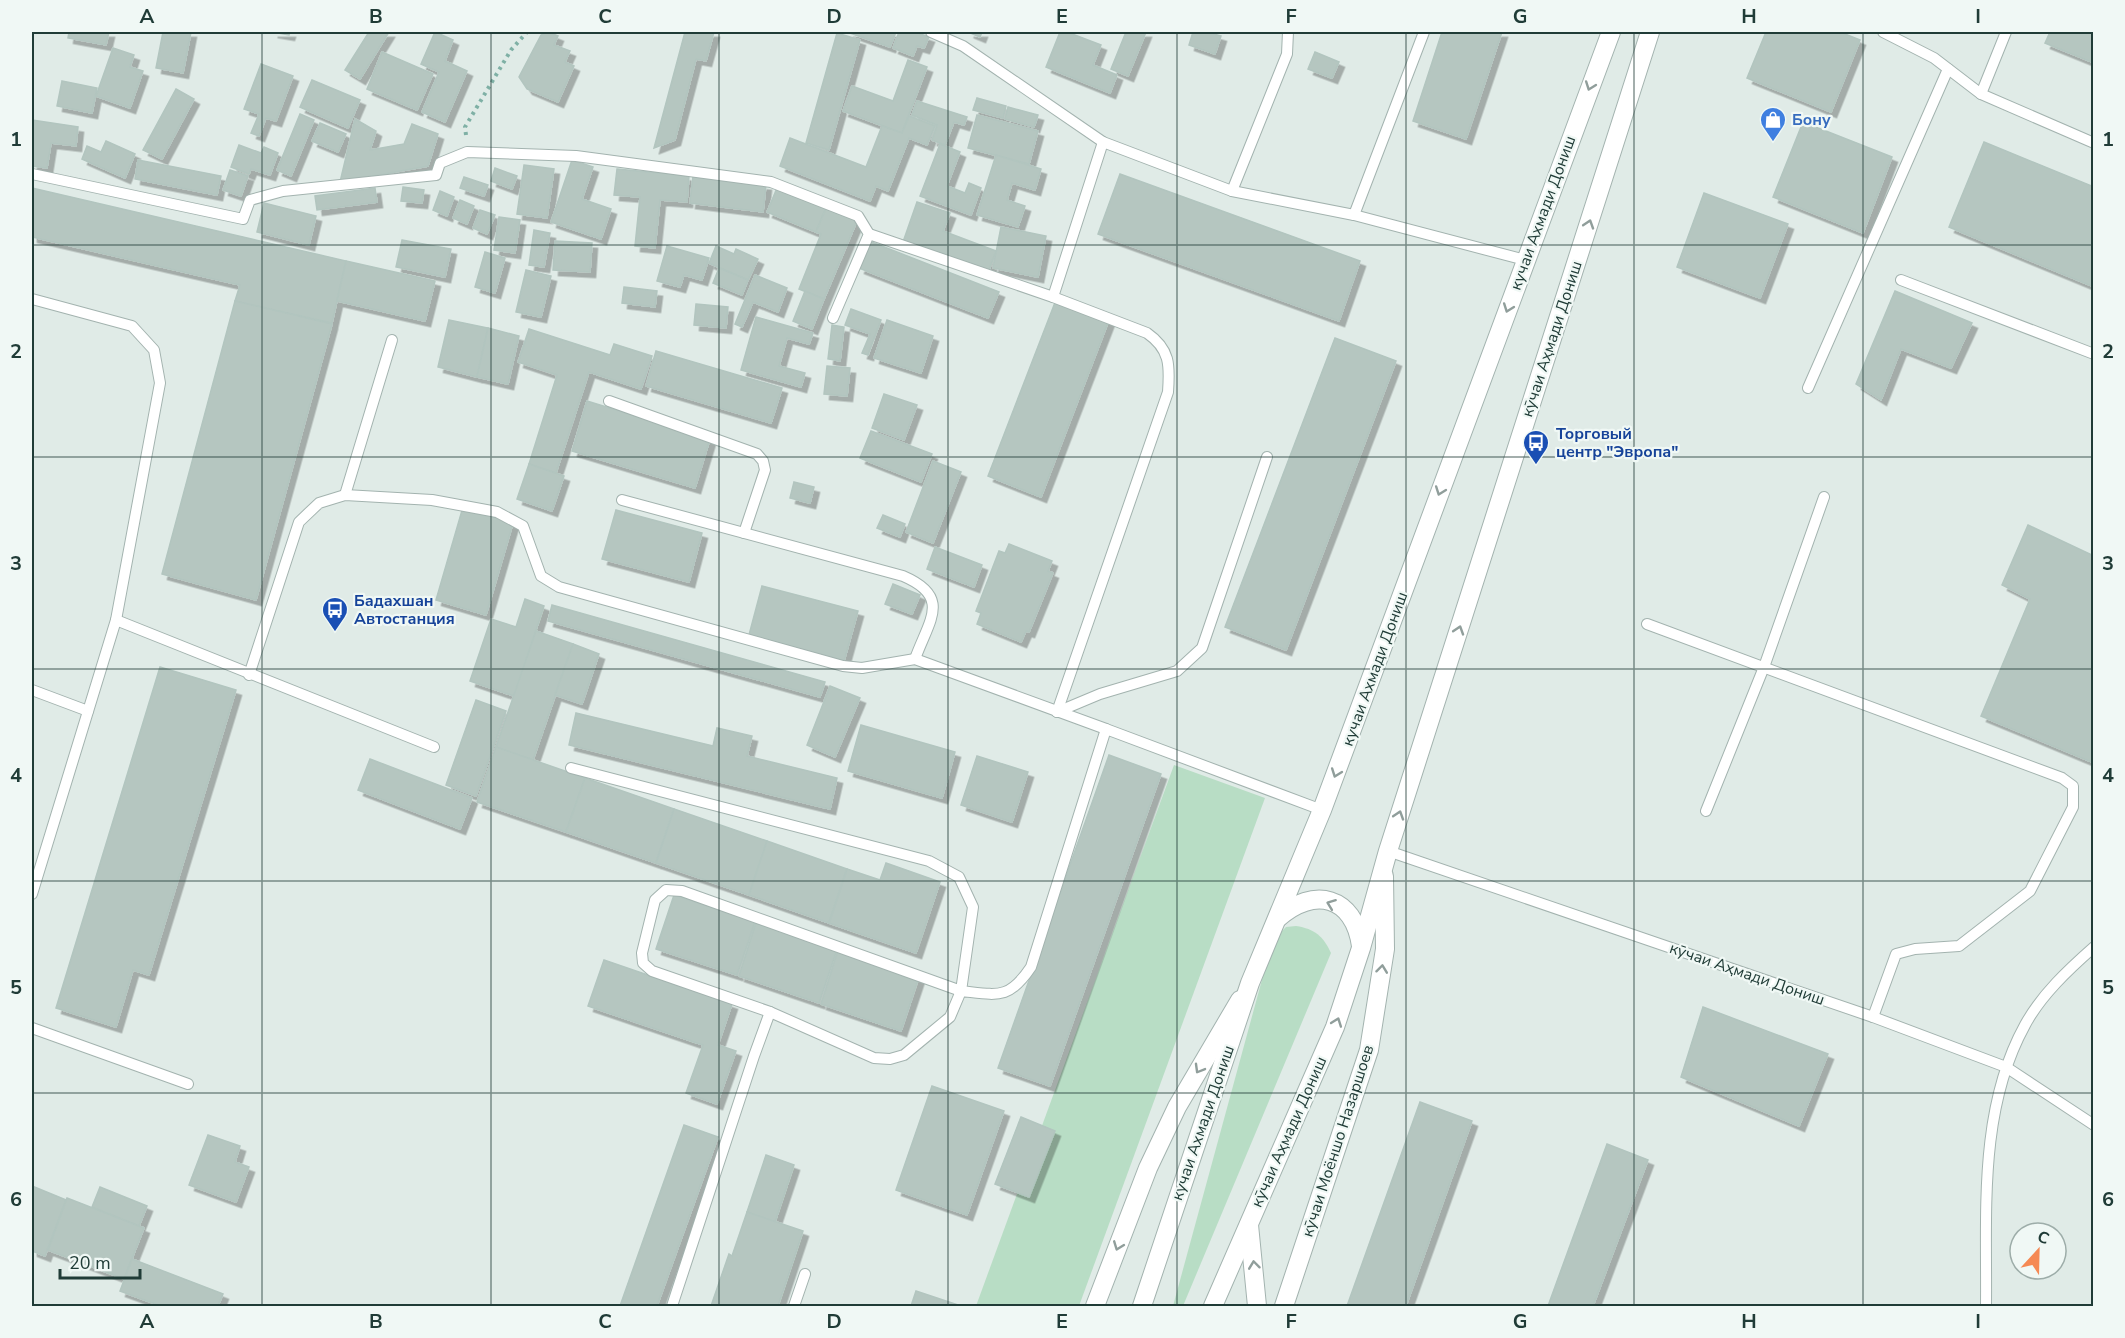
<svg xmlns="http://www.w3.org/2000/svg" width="2125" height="1338" font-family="'Nunito Sans',sans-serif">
  <defs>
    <filter id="shadow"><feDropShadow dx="5.5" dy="5.5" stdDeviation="0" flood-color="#0004"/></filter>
  </defs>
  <rect width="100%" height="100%" fill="#e0ebe7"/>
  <!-- green -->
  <g fill="#b8ddc5">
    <path d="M1174,765L1265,798L1079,1306H976Z"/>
    <path d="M1296,926C1315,929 1323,936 1331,953L1183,1306H1173L1263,976L1276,937L1286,927Z"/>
  </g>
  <!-- building -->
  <g fill="#b5c6c0" stroke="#b2c5bf" stroke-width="1.5" filter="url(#shadow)">
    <path d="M69,32H109L106,45L68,38Z"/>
    <path d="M163,32H191L183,73L156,68Z"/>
    <path d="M272,32H290L289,35Z"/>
    <path d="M369,32H389L360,79L345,70Z"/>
    <path d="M435,32L453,40L445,61L467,71L445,122L422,112L439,72L421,64Z"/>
    <path d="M548,32L558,36L554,45L570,51L565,62L574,66L558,102L527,89L519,77L541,35Z"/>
    <path d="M685,32H714L706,61L696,59L675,140L654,148Z"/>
    <path d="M847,32H896L890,47Z"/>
    <path d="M899,32H915L929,37L924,48L917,46L913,56L893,48Z"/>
    <path d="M968,32H982L980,37Z"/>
    <path d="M1060,32H1067L1101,45L1093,65L1117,75L1110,93L1046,67Z"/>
    <path d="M1126,32H1146L1128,76L1111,69Z"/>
    <path d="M1193,32H1207L1221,36L1215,54L1189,45Z"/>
    <path d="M1442,32H1502L1466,139L1413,121Z"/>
    <path d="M1766,32H1840L1860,40L1831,112L1747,78Z"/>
    <path d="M2050,32H2094V63L2045,43Z"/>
    <path d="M837,33L860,40L829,150L806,143Z"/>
    <path d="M113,48L134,55L130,67L143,71L130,108L96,96Z"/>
    <path d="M382,52L433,74L417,110L367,89Z"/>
    <path d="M1315,52L1339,62L1332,78L1308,69Z"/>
    <path d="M908,60L927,67L902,133L843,111L852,86L893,101Z"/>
    <path d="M261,64L293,76L276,121L266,118L259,136L251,133L259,114L244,109Z"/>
    <path d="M312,80L360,100L348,128L300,107Z"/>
    <path d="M62,81L97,88L92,113L57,106Z"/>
    <path d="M176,89L194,99L162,159L143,150Z"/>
    <path d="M977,98L1006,106L1003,118L973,110Z"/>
    <path d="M917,101L967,117L964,125L954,122L945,145L932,140L937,125L912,115Z"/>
    <path d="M1008,107L1038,115L1034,127L1005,119Z"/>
    <path d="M300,114L314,120L291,176L277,170Z"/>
    <path d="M977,115L1038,131L1029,164L968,148Z"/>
    <path d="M909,116L935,126L927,145L909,138L888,191L876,186L870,201L780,166L790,138L866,167L882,126L902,133Z"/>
    <path d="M355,119L376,131L370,150L404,144L412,124L438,134L428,166L340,182Z"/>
    <path d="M32,120L78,127L76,146L51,143L47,168L32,166Z"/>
    <path d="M1803,122L1892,157L1863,233L1773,197Z"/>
    <path d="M320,123L346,134L338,152L312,141Z"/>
    <path d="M106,141L135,154L125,178L82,159L87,146L101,152Z"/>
    <path d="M1984,142L2094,187V287L1949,227Z"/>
    <path d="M940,144L960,152L947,186L965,193L969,183L981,188L971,215L920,196Z"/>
    <path d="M239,145L261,153L264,147L278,153L270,175L251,169L249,174L231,167Z"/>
    <path d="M996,155L1041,169L1035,190L1012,183L1007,200L1025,206L1018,227L977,215Z"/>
    <path d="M138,160L221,176L217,195L135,179Z"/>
    <path d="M572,160L593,167L582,199L611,209L601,239L551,222Z"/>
    <path d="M524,165L554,169L547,218L517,214Z"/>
    <path d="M495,168L517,176L512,189L491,181Z"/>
    <path d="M617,169L689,176L687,202L660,200L655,248L635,246L640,197L614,195Z"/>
    <path d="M230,170L248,176L241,196L223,190Z"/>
    <path d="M1120,174L1360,261L1339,321L1098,234Z"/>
    <path d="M693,176L766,185L763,212L690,203Z"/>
    <path d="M464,177L488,185L484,196L460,188Z"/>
    <path d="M403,187L424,190L422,203L401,201Z"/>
    <path d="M32,188L346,261L332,323L235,301L240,285L32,237Z"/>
    <path d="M375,188L377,202L317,210L315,196Z"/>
    <path d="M777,188L826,208L816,232L767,212Z"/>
    <path d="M440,191L454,197L447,216L433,210Z"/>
    <path d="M1704,193L1788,224L1760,298L1677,267Z"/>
    <path d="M460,200L474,206L467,224L453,218Z"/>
    <path d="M917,202L950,213L943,231L996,251L988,273L903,242Z"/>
    <path d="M264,203L316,216L309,245L257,232Z"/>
    <path d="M826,208L857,221L824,299L799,289L821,234L816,232Z"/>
    <path d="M480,210L495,215L487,234L473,228Z"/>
    <path d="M499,217L520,220L515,253L494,250Z"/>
    <path d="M1001,227L1046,236L1038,277L993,268Z"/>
    <path d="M534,230L550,233L544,267L529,265Z"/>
    <path d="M402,240L451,249L445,277L396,267Z"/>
    <path d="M555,241L592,243L590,272L553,270Z"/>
    <path d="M869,241L999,292L988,318L859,268Z"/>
    <path d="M667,246L709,258L702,280L684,275L680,287L657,281Z"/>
    <path d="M716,246L734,254L736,249L758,259L748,280L709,263Z"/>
    <path d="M485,252L505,258L495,293L475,287Z"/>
    <path d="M346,261L435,281L425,321L337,301Z"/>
    <path d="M719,268L748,280L742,295L713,283Z"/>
    <path d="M526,270L551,276L541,317L516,312Z"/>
    <path d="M755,275L787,288L778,312L753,302L742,327L735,324Z"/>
    <path d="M624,287L657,291L655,307L622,303Z"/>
    <path d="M805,291L824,299L812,329L793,321Z"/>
    <path d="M1895,291L1972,323L1951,368L1901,349L1881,400L1856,384Z"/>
    <path d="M1056,300L1109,320L1041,497L988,476Z"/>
    <path d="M235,301L332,324L256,600L162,574Z"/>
    <path d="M696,304L728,307L726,328L694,325Z"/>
    <path d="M851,309L881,320L868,355L862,353L870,334L845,325Z"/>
    <path d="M756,317L813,333L809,344L787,338L779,366L805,373L801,387L741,370Z"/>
    <path d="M449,320L488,328L477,377L438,367Z"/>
    <path d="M887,320L933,336L921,373L874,358Z"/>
    <path d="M832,325L844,327L840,361L828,359Z"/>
    <path d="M488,328L519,336L508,384L477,377Z"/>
    <path d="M529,329L610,355L614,344L652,356L641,389L589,372L556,473L529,464L557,375L518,362Z"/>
    <path d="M1335,338L1396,361L1286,650L1225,627Z"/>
    <path d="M656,351L782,388L771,423L646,386Z"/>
    <path d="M827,366L850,368L847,396L824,394Z"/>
    <path d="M884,394L917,405L904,440L872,428Z"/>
    <path d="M587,401L710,439L695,488L572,451Z"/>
    <path d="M871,431L932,454L921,482L860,458Z"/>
    <path d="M933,461L961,472L933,543L906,532Z"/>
    <path d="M529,464L564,476L552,511L517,499Z"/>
    <path d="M794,482L814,487L810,503L790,498Z"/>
    <path d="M463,507L513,523L486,615L436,600Z"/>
    <path d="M616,510L702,533L689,582L602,559Z"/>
    <path d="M883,515L905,524L900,537L877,528Z"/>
    <path d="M2028,525L2094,556V763L1981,716L2030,599L2002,585Z"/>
    <path d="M1009,544L1052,561L1048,571L1053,573L1029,632L1026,631L1021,642L977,624L981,613L976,611L999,551L1005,553Z"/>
    <path d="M935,547L982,565L974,587L927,569Z"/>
    <path d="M893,584L920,595L912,614L885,604Z"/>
    <path d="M762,586L858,611L844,661L749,635Z"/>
    <path d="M525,599L544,606L514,696L470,681L491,619L516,627Z"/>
    <path d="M552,605L825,682L820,697L548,621Z"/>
    <path d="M536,631L573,644L533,760L496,747Z"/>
    <path d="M573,644L599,654L582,704L555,695Z"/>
    <path d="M160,667L236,690L149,975L133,970L116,1027L56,1008Z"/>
    <path d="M830,686L860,698L835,757L807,745Z"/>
    <path d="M476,700L506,711L476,796L446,785Z"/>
    <path d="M576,713L713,746L717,728L752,736L747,756L837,778L830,809L569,745Z"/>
    <path d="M861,725L955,752L942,798L848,771Z"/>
    <path d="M496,747L585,778L566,832L477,802Z"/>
    <path d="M1109,755L1161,774L1050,1086L998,1068Z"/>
    <path d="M977,756L1028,772L1012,822L961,805Z"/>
    <path d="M370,759L472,798L460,829L358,790Z"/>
    <path d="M585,778L674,809L656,863L566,832Z"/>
    <path d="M674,809L767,841L749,895L656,863Z"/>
    <path d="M767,841L847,869L829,923L749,895Z"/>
    <path d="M886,863L940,882L916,953L829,923L847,869L880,880Z"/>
    <path d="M674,895L755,922L737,975L656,949Z"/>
    <path d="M756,923L837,949L819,1003L739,976Z"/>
    <path d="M838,950L919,977L901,1031L821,1004Z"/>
    <path d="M604,960L732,1004L718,1045L736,1051L717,1104L686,1093L703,1045L588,1006Z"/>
    <path d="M1703,1007L1828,1054L1799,1126L1681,1077Z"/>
    <path d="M932,1086L1004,1111L967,1215L896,1190Z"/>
    <path d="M1420,1102L1472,1121L1406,1306H1347Z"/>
    <path d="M1021,1117L1055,1131L1029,1197L995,1184Z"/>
    <path d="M684,1125L718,1137L657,1306H620Z"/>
    <path d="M208,1135L240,1146L235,1162L249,1167L236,1202L189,1185Z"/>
    <path d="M1607,1144L1648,1160L1593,1306H1548Z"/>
    <path d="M766,1155L794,1165L775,1222L747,1212Z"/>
    <path d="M32,1186L66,1200L45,1256L32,1251Z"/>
    <path d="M100,1187L147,1206L139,1226L92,1207Z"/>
    <path d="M67,1198L144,1228L124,1279L48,1250Z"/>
    <path d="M747,1212L803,1231L778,1306H711L729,1254L732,1256Z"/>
    <path d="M132,1259L223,1294L218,1306H161L120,1291Z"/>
    <path d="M916,1291L961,1306H911Z"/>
  </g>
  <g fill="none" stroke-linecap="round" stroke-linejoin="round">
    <defs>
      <g id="service">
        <path d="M931,32L963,46L1103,142"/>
        <path d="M1883,32L1934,58L1981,94L2094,143"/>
        <path d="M1981,94L2006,32"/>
        <path d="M32,174L243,219L250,200L283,191L436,175L440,163L467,152L576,156L771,182L858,216L869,234L833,318"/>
        <path d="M1232,191L1287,54L1288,32"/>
        <path d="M1354,215L1424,32"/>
        <path d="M869,234L1053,297L1103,142L1232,191L1354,215L1525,260"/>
        <path d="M1901,280L2094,354"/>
        <path d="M1053,297L1147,333C1170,349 1170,365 1168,392L1057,712"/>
        <path d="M32,299L132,326L154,350L160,383L116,620L32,894"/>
        <path d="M1808,388L1948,69"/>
        <path d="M609,401L757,454L763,461L765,470L744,533"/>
        <path d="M345,495L392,340"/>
        <path d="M622,500L903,576C952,597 929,620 915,659"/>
        <path d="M116,620L434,747"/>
        <path d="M1647,624L2062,778L2073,786V807L2030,891L1959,946L1915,949L1896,954L1873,1017"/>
        <path d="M249,675L299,522L319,503L345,495L432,500L497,512L523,526L541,576L559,587L843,666L862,668L915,659L1106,729"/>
        <path d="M32,690L88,711"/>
        <path d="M1057,712L1100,694L1177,671L1202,648L1267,457"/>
        <path d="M571,768L929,861L959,877L973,907L961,991L682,891L666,890L655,900L642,953L643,963L652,971L770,1012"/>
        <path d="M1706,811L1764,667L1824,497"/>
        <path d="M1388,851L1873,1017L2006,1067L2094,1125"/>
        <path d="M32,1028L188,1084"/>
        <path d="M672,1306L754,1056L770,1012L874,1058L890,1059L904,1055L950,1017L961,991C998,995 1009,1000 1031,967L1106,729L1322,810"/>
        <path d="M794,1306L805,1274"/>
        <path d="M1986,1306C1987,1214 1978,1110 2025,1025C2041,995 2069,969 2094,947"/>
      </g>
      <g id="minor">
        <path d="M1095,1306L1148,1168L1177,1107L1240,1000"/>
        <path d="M1284,1306L1369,1050L1385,949L1384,876"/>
      </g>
      <g id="tertiary">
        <path d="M1278,918C1314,886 1354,896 1361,946"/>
        <path d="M1249,1225L1257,1306"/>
        <path d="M1142,1306L1250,983L1322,810L1611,32"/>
        <path d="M1213,1306L1335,1027L1361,948L1388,851L1650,32"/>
      </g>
    </defs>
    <!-- service casing -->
    <use href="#service" stroke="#a3b3af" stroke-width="12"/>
    <!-- minor casing -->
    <use href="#minor" stroke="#a3b3af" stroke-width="20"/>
    <!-- tertiary casing -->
    <use href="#tertiary" stroke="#a3b3af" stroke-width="20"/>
    <!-- path -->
    <path stroke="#7fb0a5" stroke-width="4" stroke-dasharray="3 4.5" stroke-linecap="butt" d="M466,135L465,127L511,50L527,32"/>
    <!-- service -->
    <use href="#service" stroke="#fff" stroke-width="10"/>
    <!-- minor -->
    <use href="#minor" stroke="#fff" stroke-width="18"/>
    <!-- tertiary -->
    <use href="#tertiary" stroke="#fff" stroke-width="18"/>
  </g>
  <!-- one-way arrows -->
  <defs><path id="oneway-chevron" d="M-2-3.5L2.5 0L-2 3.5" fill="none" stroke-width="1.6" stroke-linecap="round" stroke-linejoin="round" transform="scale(1.5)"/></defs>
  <g stroke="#909e9b">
    <use href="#oneway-chevron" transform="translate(1590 86) rotate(110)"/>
    <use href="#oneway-chevron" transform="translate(1589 224) rotate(-72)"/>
    <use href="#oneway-chevron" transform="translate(1508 308) rotate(110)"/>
    <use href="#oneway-chevron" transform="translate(1440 491) rotate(110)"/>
    <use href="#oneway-chevron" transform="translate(1459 630) rotate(-72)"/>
    <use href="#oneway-chevron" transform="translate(1336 773) rotate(110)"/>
    <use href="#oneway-chevron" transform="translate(1399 815) rotate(-72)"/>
    <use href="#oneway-chevron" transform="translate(1331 904) rotate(-159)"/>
    <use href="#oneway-chevron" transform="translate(1382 969) rotate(-83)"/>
    <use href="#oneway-chevron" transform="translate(1337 1022) rotate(-70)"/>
    <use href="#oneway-chevron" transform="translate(1199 1069) rotate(120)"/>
    <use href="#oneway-chevron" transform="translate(1118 1246) rotate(111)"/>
    <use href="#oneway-chevron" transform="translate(1254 1265) rotate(-97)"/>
  </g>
  <!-- grid -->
  <path fill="none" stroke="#203c37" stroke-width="1.5" stroke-opacity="0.55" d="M262,32V1306M491,32V1306M719,32V1306M948,32V1306M1177,32V1306M1406,32V1306M1634,32V1306M1863,32V1306M32,245H2094M32,457H2094M32,669H2094M32,881H2094M32,1093H2094"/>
  <!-- icons -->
  <defs>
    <symbol id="shop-pin" viewBox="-11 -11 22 30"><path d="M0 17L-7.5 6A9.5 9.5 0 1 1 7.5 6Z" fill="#3f7fe0" stroke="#f0f8f5"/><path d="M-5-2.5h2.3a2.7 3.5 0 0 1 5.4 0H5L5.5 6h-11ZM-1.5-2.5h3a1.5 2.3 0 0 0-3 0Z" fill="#fff"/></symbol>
    <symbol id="bus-pin" viewBox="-11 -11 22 30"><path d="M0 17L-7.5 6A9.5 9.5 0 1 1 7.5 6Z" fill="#1a4fb4" stroke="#f0f8f5"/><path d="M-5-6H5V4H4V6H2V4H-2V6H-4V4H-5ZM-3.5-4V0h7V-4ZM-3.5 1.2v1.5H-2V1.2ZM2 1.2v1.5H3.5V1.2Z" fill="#fff"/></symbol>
  </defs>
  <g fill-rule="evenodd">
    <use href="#shop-pin" x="1758" y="105" width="30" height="40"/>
    <use href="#bus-pin" x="1521" y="428" width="30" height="40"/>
    <use href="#bus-pin" x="320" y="595" width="30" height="40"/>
  </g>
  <g text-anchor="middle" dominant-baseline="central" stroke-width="4.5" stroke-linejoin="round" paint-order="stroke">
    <!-- shop labels -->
    <g font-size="16" font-weight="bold" fill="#366cbe" stroke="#f0f8f5" text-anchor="start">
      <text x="1792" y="120">Бону</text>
    </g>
    <!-- street labels -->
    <g font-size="16" fill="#203c37" stroke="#f0f8f5">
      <text transform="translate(1543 213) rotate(-70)">кучаи Ахмади Дониш</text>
      <text transform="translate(1552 339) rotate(-72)">кӯчаи Аҳмади Дониш</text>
      <text transform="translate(1375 669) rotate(-70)">кучаи Ахмади Дониш</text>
      <text transform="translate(1747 974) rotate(19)">кӯчаи Аҳмади Дониш</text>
      <text transform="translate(1203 1123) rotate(-71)">кучаи Ахмади Дониш</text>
      <text transform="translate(1289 1132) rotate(-66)">кӯчаи Аҳмади Дониш</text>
      <text transform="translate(1338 1141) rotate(-72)">кӯчаи Моёншо Назаршоев</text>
    </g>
    <!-- transit labels -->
    <g font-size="16" font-weight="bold" fill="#164399" stroke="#f0f8f5" text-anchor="start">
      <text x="1556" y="434">Торговый<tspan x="1556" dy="18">центр "Эвропа"</tspan></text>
      <text x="354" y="601">Бадахшан<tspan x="354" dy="18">Автостанция</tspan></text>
    </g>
  </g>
  <!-- border -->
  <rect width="2125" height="1338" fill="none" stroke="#f0f8f5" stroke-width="66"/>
  <!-- north arrow -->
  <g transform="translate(2038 1251) rotate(22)"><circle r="28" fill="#f0f8f5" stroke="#9dada9" stroke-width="1.5"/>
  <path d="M0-4.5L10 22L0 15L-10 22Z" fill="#f58954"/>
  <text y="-9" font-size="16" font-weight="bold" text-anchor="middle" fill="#203c37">С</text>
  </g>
  <!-- scale -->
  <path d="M60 1269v9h80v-9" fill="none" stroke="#203c37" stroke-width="3"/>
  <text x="69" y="1269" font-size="18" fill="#203c37" stroke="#f0f8f5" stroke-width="4.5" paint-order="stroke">20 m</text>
  <rect x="33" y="33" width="2059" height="1272" fill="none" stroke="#203c37" stroke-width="2"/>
  <g font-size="20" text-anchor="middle" font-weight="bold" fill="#203c37">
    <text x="147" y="23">A</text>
    <text x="376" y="23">B</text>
    <text x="605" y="23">C</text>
    <text x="834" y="23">D</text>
    <text x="1062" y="23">E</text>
    <text x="1291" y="23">F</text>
    <text x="1520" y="23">G</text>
    <text x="1749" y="23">H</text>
    <text x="1978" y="23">I</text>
    <text x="16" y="146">1</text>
    <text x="2108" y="146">1</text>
    <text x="16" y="358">2</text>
    <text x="2108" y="358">2</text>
    <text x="16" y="570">3</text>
    <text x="2108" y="570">3</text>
    <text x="16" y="782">4</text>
    <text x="2108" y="782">4</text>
    <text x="16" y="994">5</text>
    <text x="2108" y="994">5</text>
    <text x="16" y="1206">6</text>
    <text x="2108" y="1206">6</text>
    <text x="147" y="1328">A</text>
    <text x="376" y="1328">B</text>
    <text x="605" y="1328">C</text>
    <text x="834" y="1328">D</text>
    <text x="1062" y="1328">E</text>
    <text x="1291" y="1328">F</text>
    <text x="1520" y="1328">G</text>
    <text x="1749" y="1328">H</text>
    <text x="1978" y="1328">I</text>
  </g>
</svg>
